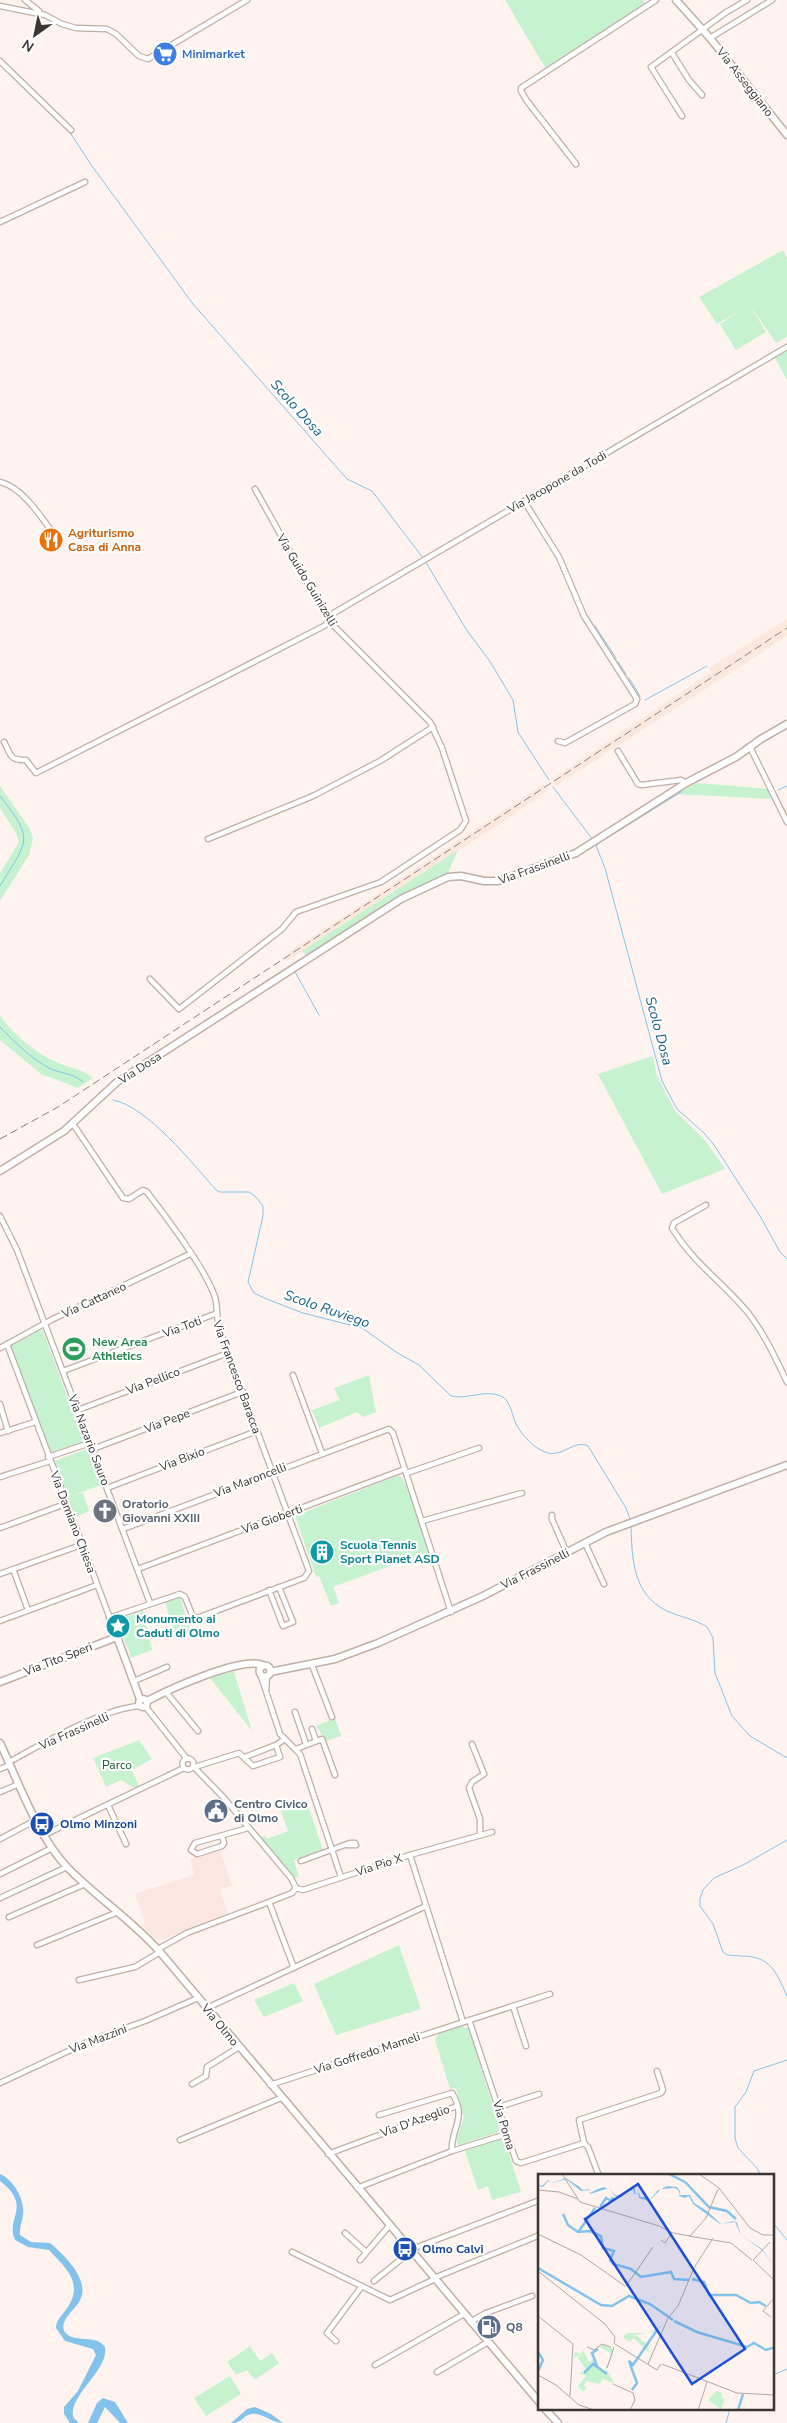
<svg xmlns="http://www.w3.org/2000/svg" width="787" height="2423" font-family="'Nunito Sans',sans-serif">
  <rect width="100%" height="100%" fill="#fef3ee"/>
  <!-- built -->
  <g fill="#fce8dd">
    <path d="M787,619V636L556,786L551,780L711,672L709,668Z"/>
    <path d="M544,784L548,790L506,820L287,961L289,952Z"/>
  </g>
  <!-- education -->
  <path fill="#fce6e2" d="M220,1850L232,1886L220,1889L228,1914L161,1940H156L142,1925L145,1922L135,1894L194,1875L190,1859Z"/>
  <!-- green -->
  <g fill="#c6f2d0">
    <path d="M505,0H643L645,3L547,71Z"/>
    <path d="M783,250L787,258V337L776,343L750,305L766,332L736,350L720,324L739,311L717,324L699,297Z"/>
    <path d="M787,351V380L775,358Z"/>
    <path d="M696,783L769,789L774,799L675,794Z"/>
    <path d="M0,786L30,829L33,838L29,855L0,901V873L19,842L15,831L0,808Z"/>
    <path d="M458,850L448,873L400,897L306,955L302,951Z"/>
    <path d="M0,1016C13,1033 34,1052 54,1061C68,1068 81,1068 93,1078L78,1088L41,1074L0,1040Z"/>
    <path d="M653,1056L657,1076L675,1111L706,1141L725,1169L662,1194L598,1074Z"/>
    <path d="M41,1330L43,1331L84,1442L51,1452L10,1346Z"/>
    <path d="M369,1375L376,1412L363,1417L357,1412L319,1428L312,1410L340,1400L334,1388Z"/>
    <path d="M87,1449L101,1485L72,1496L83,1493L89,1511L76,1517L55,1461Z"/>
    <path d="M399,1475C409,1481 423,1538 428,1552L333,1587L339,1603L331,1606L319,1576L316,1577L295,1516Z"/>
    <path d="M180,1596L191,1633L176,1639L165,1602Z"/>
    <path d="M143,1610L152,1650L130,1658V1653L116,1621Z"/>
    <path d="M234,1671V1672L252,1731L210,1678Z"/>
    <path d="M335,1718L341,1736L326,1741L316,1726Z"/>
    <path d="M139,1740L152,1759L132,1770L139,1786L134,1788L121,1780L106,1787L93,1758Z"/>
    <path d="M307,1802L323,1850L294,1860L299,1877L295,1878L261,1838L265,1835L267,1839L288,1831L281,1811Z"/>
    <path d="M399,1945L421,2009L336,2035L314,1984Z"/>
    <path d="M294,1983L303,2001L264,2017L254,2000Z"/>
    <path d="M462,2026L469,2029L500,2129L496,2133L459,2145L456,2141L464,2118L456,2088L450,2089L435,2040L438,2034Z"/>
    <path d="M501,2139L505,2141L521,2192L492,2200L488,2186L478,2190L465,2151Z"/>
    <path d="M250,2346L260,2361L272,2353L279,2363L255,2380L247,2370L236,2375L227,2362Z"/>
    <path d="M230,2376L241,2394L206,2416L194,2398Z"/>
  </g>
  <!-- water -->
  <g fill="#83c3eb">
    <path d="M0,2174C14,2180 25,2200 23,2215C22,2222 19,2228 20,2235L31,2242L50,2243C63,2254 89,2278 81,2298C77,2309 60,2318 64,2331C74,2345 96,2333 105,2347C109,2370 69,2395 73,2417L79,2423H70L64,2414V2407L78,2391L96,2355L93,2349L65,2341L56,2328C56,2321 61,2316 65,2311C85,2285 68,2270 49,2250L28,2247L15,2240C5,2218 33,2206 0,2181Z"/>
    <path d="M103,2398L115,2402L128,2423H120L105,2407L97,2423H88L97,2403Z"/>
    <path d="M255,2407L271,2414L283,2423C271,2423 262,2412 252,2414C243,2415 243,2423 231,2423L247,2409Z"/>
  </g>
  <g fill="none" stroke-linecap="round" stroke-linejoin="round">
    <!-- stream -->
    <g stroke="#83c3eb" stroke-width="1">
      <path d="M0,65L3,67"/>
      <path d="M69,131L92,166L193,304L347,479L372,491L423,558"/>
      <path d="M607,456L686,410"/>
      <path d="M592,465L605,457"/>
      <path d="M425,561L466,629L491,663L513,700L518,732L549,780"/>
      <path d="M595,626L616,658"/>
      <path d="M618,662L626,674"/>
      <path d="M629,678L640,696"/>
      <path d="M645,700L707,666"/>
      <path d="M771,729L781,724"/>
      <path d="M735,754L767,731"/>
      <path d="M701,780L728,764"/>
      <path d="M553,787L593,840"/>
      <path d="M778,790L787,786"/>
      <path d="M0,796C36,841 27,841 0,886"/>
      <path d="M607,838L681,792"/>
      <path d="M595,843L605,868L662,1081L677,1109L704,1133L714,1145L760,1216L780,1252L787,1259"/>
      <path d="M583,852L598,844"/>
      <path d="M527,875L568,860"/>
      <path d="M508,881L519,878"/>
      <path d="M294,970L319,1015"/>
      <path d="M0,1027C15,1042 31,1059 51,1069C63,1074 73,1073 83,1082"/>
      <path d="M113,1100C147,1106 193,1164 216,1190L220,1192H249L255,1196L263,1206V1216L248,1282L254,1293L269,1300L303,1313L362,1328L396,1352L419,1365L451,1396C467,1400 484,1389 501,1396C511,1400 512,1417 517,1426C523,1436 534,1448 545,1452C561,1459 574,1439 588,1446L626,1508L630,1519"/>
      <path d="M631,1525C632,1558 632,1594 667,1611C680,1617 695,1619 707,1627L713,1638L715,1673L732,1716L750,1736L787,1758"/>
      <path d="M787,1840L745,1864L714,1878L703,1890L700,1899V1906L713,1924L723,1952C729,1957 734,1955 741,1956C771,1956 776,1972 787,1996"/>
      <path d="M761,2176L757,2168L738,2148L735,2138V2107L746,2092L754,2071L787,2060"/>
      <path d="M773,2223L787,2240"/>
      <path d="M773,2375L787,2369"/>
      <path d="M726,2423L730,2409"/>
    </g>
    <defs>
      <g id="street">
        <path d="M25,0L39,11"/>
        <path d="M0,6L45,15L62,24L76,28L107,29L116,34L139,56L148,59L247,0"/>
        <path d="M710,38L772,0"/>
        <path d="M672,53L689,80L702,95"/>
        <path d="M0,61L71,130"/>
        <path d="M682,116L651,67L725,13L747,0"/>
        <path d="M576,164L527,101L521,91V88L656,0"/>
        <path d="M0,222L85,182"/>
        <path d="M0,482C25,488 45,523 60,543"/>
        <path d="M524,501L559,557L584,616L637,699L635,704L565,743L558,741"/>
        <path d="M327,617L787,347"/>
        <path d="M4,742C12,756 9,760 26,760L36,773L324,626L329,621"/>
        <path d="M750,747L787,822"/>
        <path d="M618,751L638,784L642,785L681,780L686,783"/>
        <path d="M208,839L313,796L380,761L433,727"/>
        <path d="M150,979L179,1009L282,929L296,912L381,882L460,830L466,821L442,748L430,722L329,621L255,489"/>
        <path d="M73,1124L123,1198L129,1199L143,1190L147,1192C166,1217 205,1268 215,1297C218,1308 216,1319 220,1331L309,1571L304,1578L197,1618L192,1615L185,1597L180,1594L109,1618"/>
        <path d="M706,1205L674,1223L672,1228C694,1264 724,1283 749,1314C765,1335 776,1359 787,1382"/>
        <path d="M0,1216L17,1250L150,1603"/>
        <path d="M7,1344L117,1637"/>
        <path d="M0,1348L53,1319L190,1254"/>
        <path d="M63,1371L215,1314"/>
        <path d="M293,1375L322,1453"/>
        <path d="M0,1404L8,1431"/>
        <path d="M78,1410L228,1353"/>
        <path d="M0,1433L35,1422"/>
        <path d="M93,1449L242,1392"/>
        <path d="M48,1457L90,1443"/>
        <path d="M407,1473L479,1448"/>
        <path d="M0,1477L50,1461"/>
        <path d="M107,1488L257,1431"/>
        <path d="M552,1515V1519L567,1553"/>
        <path d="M422,1521L522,1493"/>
        <path d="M0,1528L65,1504"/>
        <path d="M123,1529L389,1429L393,1433L451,1612"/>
        <path d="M585,1543L604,1584"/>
        <path d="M13,1569L28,1610"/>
        <path d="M138,1569L405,1469"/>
        <path d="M0,1574L81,1545"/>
        <path d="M269,1590L283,1626L293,1622L279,1587"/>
        <path d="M0,1621L97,1585"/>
        <path d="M312,1665L332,1717"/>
        <path d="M260,1673L280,1734L300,1754L341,1877"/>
        <path d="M134,1681L167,1667"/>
        <path d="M266,1690L267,1676"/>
        <path d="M166,1692L198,1731"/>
        <path d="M145,1706L187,1759"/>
        <path d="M295,1712L306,1744"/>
        <path d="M312,1729L316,1741"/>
        <path d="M472,1744L484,1774L472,1782L469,1788L480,1819V1835"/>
        <path d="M296,1749L322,1739L335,1775"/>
        <path d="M245,1757L276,1745"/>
        <circle cx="188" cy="1764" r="5.5"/>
        <path d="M9,1762C40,1745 106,1707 140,1706"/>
        <path d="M193,1766L224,1798L291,1878L296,1888"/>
        <path d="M195,1767L239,1753L253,1766L280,1757L276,1745L285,1739"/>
        <path d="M0,1769L10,1765"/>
        <path d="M0,1792L19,1784"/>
        <path d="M108,1805L126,1844"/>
        <path d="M44,1835L184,1768"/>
        <path d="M222,1836L224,1843L222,1846L197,1854L191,1850L195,1843L248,1828"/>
        <path d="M0,1839L36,1820"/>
        <path d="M410,1855L463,2022"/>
        <path d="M301,1861L350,1843H355L356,1845H347"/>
        <path d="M0,1874L52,1848"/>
        <path d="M296,1888L303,1890L410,1855L492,1832"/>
        <path d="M0,1898L67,1867"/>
        <path d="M9,1917L85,1884"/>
        <path d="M37,1945L118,1912"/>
        <path d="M158,1949L187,1933L269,1902"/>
        <path d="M294,1968L269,1902L292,1893L296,1888"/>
        <path d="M79,1980L135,1967L160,1952"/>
        <path d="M513,2006L526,2046"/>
        <path d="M207,2008L426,1906"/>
        <path d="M469,2020L516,2161L521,2163L584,2143"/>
        <path d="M0,2083L92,2040L145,2021L198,1998"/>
        <path d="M192,2084L206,2076L207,2067L239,2047"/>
        <path d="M270,2085L550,1994"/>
        <path d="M499,2107L539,2094"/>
        <path d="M379,2115L452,2093C468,2119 450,2129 452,2151"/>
        <path d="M180,2140L281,2098"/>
        <path d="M328,2154L457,2106"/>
        <path d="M599,2176L588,2147L584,2143L579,2120L661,2093L663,2090L657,2071"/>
        <path d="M357,2188L452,2151L507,2134"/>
        <path d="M345,2233L366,2252"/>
        <path d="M292,2252L390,2300L435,2279"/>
        <path d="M360,2260L389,2226"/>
        <path d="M434,2278L540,2235"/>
        <path d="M374,2281L415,2248L540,2200"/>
        <path d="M470,2322L486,2313L532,2296"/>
        <path d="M336,2341L327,2333L362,2286"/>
        <path d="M375,2365L464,2314"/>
        <path d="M437,2372L488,2342"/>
      </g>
      <g id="secondary">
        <path d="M676,0L710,38L787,135"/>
        <path d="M0,1171L64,1131L117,1082L401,899L448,877L461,876L484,881H498L576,853L686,783L736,757L761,739L787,724"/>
        <circle cx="265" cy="1671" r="5.5"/>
        <path d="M270,1672L335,1659L378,1643L483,1596L606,1532L787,1465"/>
        <path d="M0,1682L117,1637L140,1699"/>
        <circle cx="143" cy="1703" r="4"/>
        <path d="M147,1701C168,1690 241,1656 263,1665"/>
        <path d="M0,1743C19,1783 37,1835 67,1867C96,1897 132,1920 160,1952L540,2403"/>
        <path d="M545,2409L558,2423"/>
      </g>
    </defs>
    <!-- street casing -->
    <use href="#street" stroke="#bfaea5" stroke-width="7"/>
    <!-- secondary casing -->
    <use href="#secondary" stroke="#bfaea5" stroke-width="9"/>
    <!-- street -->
    <use href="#street" stroke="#fff" stroke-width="4.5"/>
    <!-- secondary -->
    <use href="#secondary" stroke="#fff" stroke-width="6"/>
    <!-- rail -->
    <path stroke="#8b827e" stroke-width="1" stroke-dasharray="8 4" stroke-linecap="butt" d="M0,1139L58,1107L787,628"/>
  </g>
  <!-- icons -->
  <defs>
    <symbol id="supermarket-disc" viewBox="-11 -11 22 22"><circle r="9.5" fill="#3f7fe0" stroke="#fff"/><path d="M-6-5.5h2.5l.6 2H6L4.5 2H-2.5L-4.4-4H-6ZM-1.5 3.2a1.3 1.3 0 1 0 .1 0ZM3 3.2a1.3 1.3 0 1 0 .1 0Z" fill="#fff"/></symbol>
    <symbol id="restaurant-disc" viewBox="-11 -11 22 22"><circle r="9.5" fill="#e8710a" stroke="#fff"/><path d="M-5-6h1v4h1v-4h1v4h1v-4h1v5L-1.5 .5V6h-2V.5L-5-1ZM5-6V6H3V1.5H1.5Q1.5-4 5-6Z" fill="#fff"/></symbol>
    <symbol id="stadium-disc" viewBox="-11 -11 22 22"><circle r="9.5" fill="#2e9e5b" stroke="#fff"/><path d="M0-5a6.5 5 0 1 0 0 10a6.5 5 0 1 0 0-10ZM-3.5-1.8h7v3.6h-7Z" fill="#fff"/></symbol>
    <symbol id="church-disc" viewBox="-11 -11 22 22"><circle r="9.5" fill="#6b7280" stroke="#fff"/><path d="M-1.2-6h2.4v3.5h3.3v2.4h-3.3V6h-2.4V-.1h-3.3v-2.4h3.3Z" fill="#fff"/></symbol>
    <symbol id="building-disc" viewBox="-11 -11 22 22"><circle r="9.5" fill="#0f9aa8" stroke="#fff"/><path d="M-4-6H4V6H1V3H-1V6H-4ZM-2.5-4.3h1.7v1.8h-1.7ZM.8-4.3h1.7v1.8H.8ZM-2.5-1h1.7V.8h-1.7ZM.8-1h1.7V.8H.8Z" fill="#fff"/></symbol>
    <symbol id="sight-disc" viewBox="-11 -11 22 22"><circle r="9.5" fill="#0f9aa8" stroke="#fff"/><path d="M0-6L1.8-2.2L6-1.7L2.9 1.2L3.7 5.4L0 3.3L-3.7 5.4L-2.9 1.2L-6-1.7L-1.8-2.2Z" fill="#fff"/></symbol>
    <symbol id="civic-disc" viewBox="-11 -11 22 22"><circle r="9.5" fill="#5c6f8a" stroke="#fff"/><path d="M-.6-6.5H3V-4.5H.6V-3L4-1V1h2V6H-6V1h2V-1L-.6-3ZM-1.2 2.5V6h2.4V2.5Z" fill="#fff"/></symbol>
    <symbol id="bus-disc" viewBox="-11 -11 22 22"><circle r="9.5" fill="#1a4fb4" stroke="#fff"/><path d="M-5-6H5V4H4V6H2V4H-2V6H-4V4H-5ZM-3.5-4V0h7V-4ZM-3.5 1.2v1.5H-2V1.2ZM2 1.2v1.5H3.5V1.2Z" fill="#fff"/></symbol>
    <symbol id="fuel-disc" viewBox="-11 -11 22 22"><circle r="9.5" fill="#5c6f8a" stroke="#fff"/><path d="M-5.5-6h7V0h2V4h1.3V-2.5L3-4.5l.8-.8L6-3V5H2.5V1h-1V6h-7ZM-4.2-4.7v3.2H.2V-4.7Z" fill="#fff"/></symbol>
  </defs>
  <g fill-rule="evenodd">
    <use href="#supermarket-disc" x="151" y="40" width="28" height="28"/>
    <use href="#restaurant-disc" x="37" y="526" width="28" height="28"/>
    <use href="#stadium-disc" x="60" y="1335" width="28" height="28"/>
    <use href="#church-disc" x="91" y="1497" width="28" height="28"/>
    <use href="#building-disc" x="308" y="1538" width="28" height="28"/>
    <use href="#sight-disc" x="104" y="1612" width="28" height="28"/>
    <use href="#civic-disc" x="202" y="1797" width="28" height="28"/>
    <use href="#bus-disc" x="28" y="1810" width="28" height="28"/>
    <use href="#bus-disc" x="391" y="2235" width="28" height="28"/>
    <use href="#fuel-disc" x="475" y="2313" width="28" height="28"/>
  </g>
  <g text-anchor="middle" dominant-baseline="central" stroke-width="4.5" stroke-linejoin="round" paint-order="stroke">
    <!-- shop labels -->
    <g font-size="12" font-weight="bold" fill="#366cbe" stroke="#fff" text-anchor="start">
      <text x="182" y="54">Minimarket</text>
    </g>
    <!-- street labels -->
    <g font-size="12" fill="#3c3532" stroke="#fff">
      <text transform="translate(745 82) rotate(52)">Via Asseggiano</text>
      <text transform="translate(557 482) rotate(-30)">Via Jacopone da Todi</text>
      <text transform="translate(307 580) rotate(59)">Via Guido Guinizelli</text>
      <text transform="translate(534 868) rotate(-20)">Via Frassinelli</text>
      <text transform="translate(140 1068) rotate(-33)">Via Dosa</text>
      <text transform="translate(94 1300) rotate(-25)">Via Cattaneo</text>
      <text transform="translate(182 1327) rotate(-20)">Via Toti</text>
      <text transform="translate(237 1377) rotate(70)">Via Francesco Baracca</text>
      <text transform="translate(153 1381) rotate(-21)">Via Pellico</text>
      <text transform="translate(167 1421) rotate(-21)">Via Pepe</text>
      <text transform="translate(89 1440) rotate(69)">Via Nazario Sauro</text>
      <text transform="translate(182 1459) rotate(-21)">Via Bixio</text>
      <text transform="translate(250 1480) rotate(-21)">Via Maroncelli</text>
      <text transform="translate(272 1519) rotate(-20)">Via Gioberti</text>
      <text transform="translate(73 1522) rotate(69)">Via Damiano Chiesa</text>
      <text transform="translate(535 1569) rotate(-27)">Via Frassinelli</text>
      <text transform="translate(58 1659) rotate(-21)">Via Tito Speri</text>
      <text transform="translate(74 1731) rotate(-24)">Via Frassinelli</text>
      <text transform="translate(379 1865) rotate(-18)">Via Pio X</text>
      <text transform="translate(220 2025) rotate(50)">Via Olmo</text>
      <text transform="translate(98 2039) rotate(-21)">Via Mazzini</text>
      <text transform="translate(367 2053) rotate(-18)">Via Goffredo Mameli</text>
      <text transform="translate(415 2121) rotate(-20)">Via D'Azeglio</text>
      <text transform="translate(504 2125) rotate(73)">Via Poma</text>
    </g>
    <!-- food labels -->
    <g font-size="12" font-weight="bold" fill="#c56008" stroke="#fff" text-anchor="start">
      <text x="68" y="533">Agriturismo<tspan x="68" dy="14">Casa di Anna</tspan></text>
    </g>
    <!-- leisure labels -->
    <g font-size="12" font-weight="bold" fill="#27864d" stroke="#fff" text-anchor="start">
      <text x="92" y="1342">New Area<tspan x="92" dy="14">Athletics</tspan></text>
    </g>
    <!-- worship labels -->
    <g font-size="12" font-weight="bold" fill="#5b616d" stroke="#fff" text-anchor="start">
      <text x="122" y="1504">Oratorio<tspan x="122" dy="14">Giovanni XXIII</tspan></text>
    </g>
    <!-- culture labels -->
    <g font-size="12" font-weight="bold" fill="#0d838f" stroke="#fff" text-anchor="start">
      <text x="340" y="1545">Scuola Tennis<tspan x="340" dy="14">Sport Planet ASD</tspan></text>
      <text x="136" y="1619">Monumento ai<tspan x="136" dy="14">Caduti di Olmo</tspan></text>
    </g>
    <!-- park labels -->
    <g font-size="12" fill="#15572f" stroke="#fff">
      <text x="117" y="1765">Parco</text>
    </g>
    <!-- service labels -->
    <g font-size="12" font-weight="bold" fill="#4e5e75" stroke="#fff" text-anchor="start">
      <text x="234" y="1804">Centro Civico<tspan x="234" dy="14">di Olmo</tspan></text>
      <text x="506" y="2327">Q8</text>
    </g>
    <!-- transit labels -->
    <g font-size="12" font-weight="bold" fill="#164399" stroke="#fff" text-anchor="start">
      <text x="60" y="1824">Olmo Minzoni</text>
      <text x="422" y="2249">Olmo Calvi</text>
    </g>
    <!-- water labels -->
    <g font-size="14" font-style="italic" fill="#125e85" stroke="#fff">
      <text transform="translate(297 408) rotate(48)">Scolo Dosa</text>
      <text transform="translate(659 1031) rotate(75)">Scolo Dosa</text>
      <text transform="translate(327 1309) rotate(19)">Scolo Ruviego</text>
    </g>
  </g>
  <!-- overview -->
  <g transform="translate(538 2174)">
    <rect width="236" height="236" fill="#fef3ee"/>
    <path d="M126,151L115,158L98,161L110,171L111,179L96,164L92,168L85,163L89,159H109ZM64,170L75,175V181L68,195L76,208V209L65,205L62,210L48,207L46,212L49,214L45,218L40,212L48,202L41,199L49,197L40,184L42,180L35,185L37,178L43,180L45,176L51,188L58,184L59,192L71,202L67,195L74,180L62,173ZM178,217L184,219L183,223L187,225L183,235L170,226Z" fill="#c6f2d0"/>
    <path d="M28,4L43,14L44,16L51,15L52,19L60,15L66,13L69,15L71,14L72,15L77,21L84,22L85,19L95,13L97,14V19H101L102,23H107L111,27L119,17L129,12L139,13L142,17L141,21H152L156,29L169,37L183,50L196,47L199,49L203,61L224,75L236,92L224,76L203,61L197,48L182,50L155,30L151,22L147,24L141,22V17L137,14L123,15L111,27L101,24L100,19L96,20L95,14L94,17L90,16L84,23H82L77,22L71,14L52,20L51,16L43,17L28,5L15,9L10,7L5,13H3L0,10L4,12L10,6L14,9Z" fill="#83c3eb"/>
    <path fill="none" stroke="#83c3eb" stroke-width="2.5" d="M131,0L147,8L171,33L189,37L198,45M62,33L68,24L73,27L75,23M25,40L30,51L40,58L52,57L63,62L65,74L76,77L72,86L75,90L93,95L103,103L133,98L136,105L151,106M41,57L57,34M0,94L63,131L74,132L91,122L112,130L135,146M154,105L166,108L171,121H198L213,129L221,128L228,132M136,147L159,158L209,173L216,169L228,176L237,173M0,178L5,186L0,197M59,192L54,179L60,175M46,199L55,190L69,200M94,216L99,209L91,187L95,191L119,156M200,236L205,220"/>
    <path fill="none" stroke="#b0a7a3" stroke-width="1" d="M24,0L42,28L121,52L135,59M161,0L181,14L212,54L225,61H236M0,16L21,18L40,25M135,59L152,62L168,44L180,15M0,60L43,81L87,112M151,62L193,69L214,86M123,66L127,69L134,59M215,86L237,107M215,86L232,68M0,97L67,150L77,163L76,170M88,112L115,73M0,142L35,170L32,222M233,143L225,137L237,123M77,170L119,196L123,190M49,173L56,176L64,170L73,173M110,190L130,144L140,132L156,94L175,64M124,190L199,219L237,221M69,194L76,173M0,201L18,211L41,231L56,236M75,210L95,219L97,226L92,236M160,236L169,208"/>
    <path fill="#1d4ed8" fill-opacity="0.15" stroke="#1d4ed8" stroke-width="2.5" d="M100,10L207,175L154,210L47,45Z"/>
    <rect width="236" height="236" fill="none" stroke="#3c3532" stroke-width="2.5"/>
  </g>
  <!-- north arrow -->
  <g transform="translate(35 35) rotate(213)" stroke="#ffffff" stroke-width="4" paint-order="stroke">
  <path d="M0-4L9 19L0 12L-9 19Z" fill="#3c3532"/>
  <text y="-8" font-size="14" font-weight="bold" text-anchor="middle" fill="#3c3532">N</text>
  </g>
</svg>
